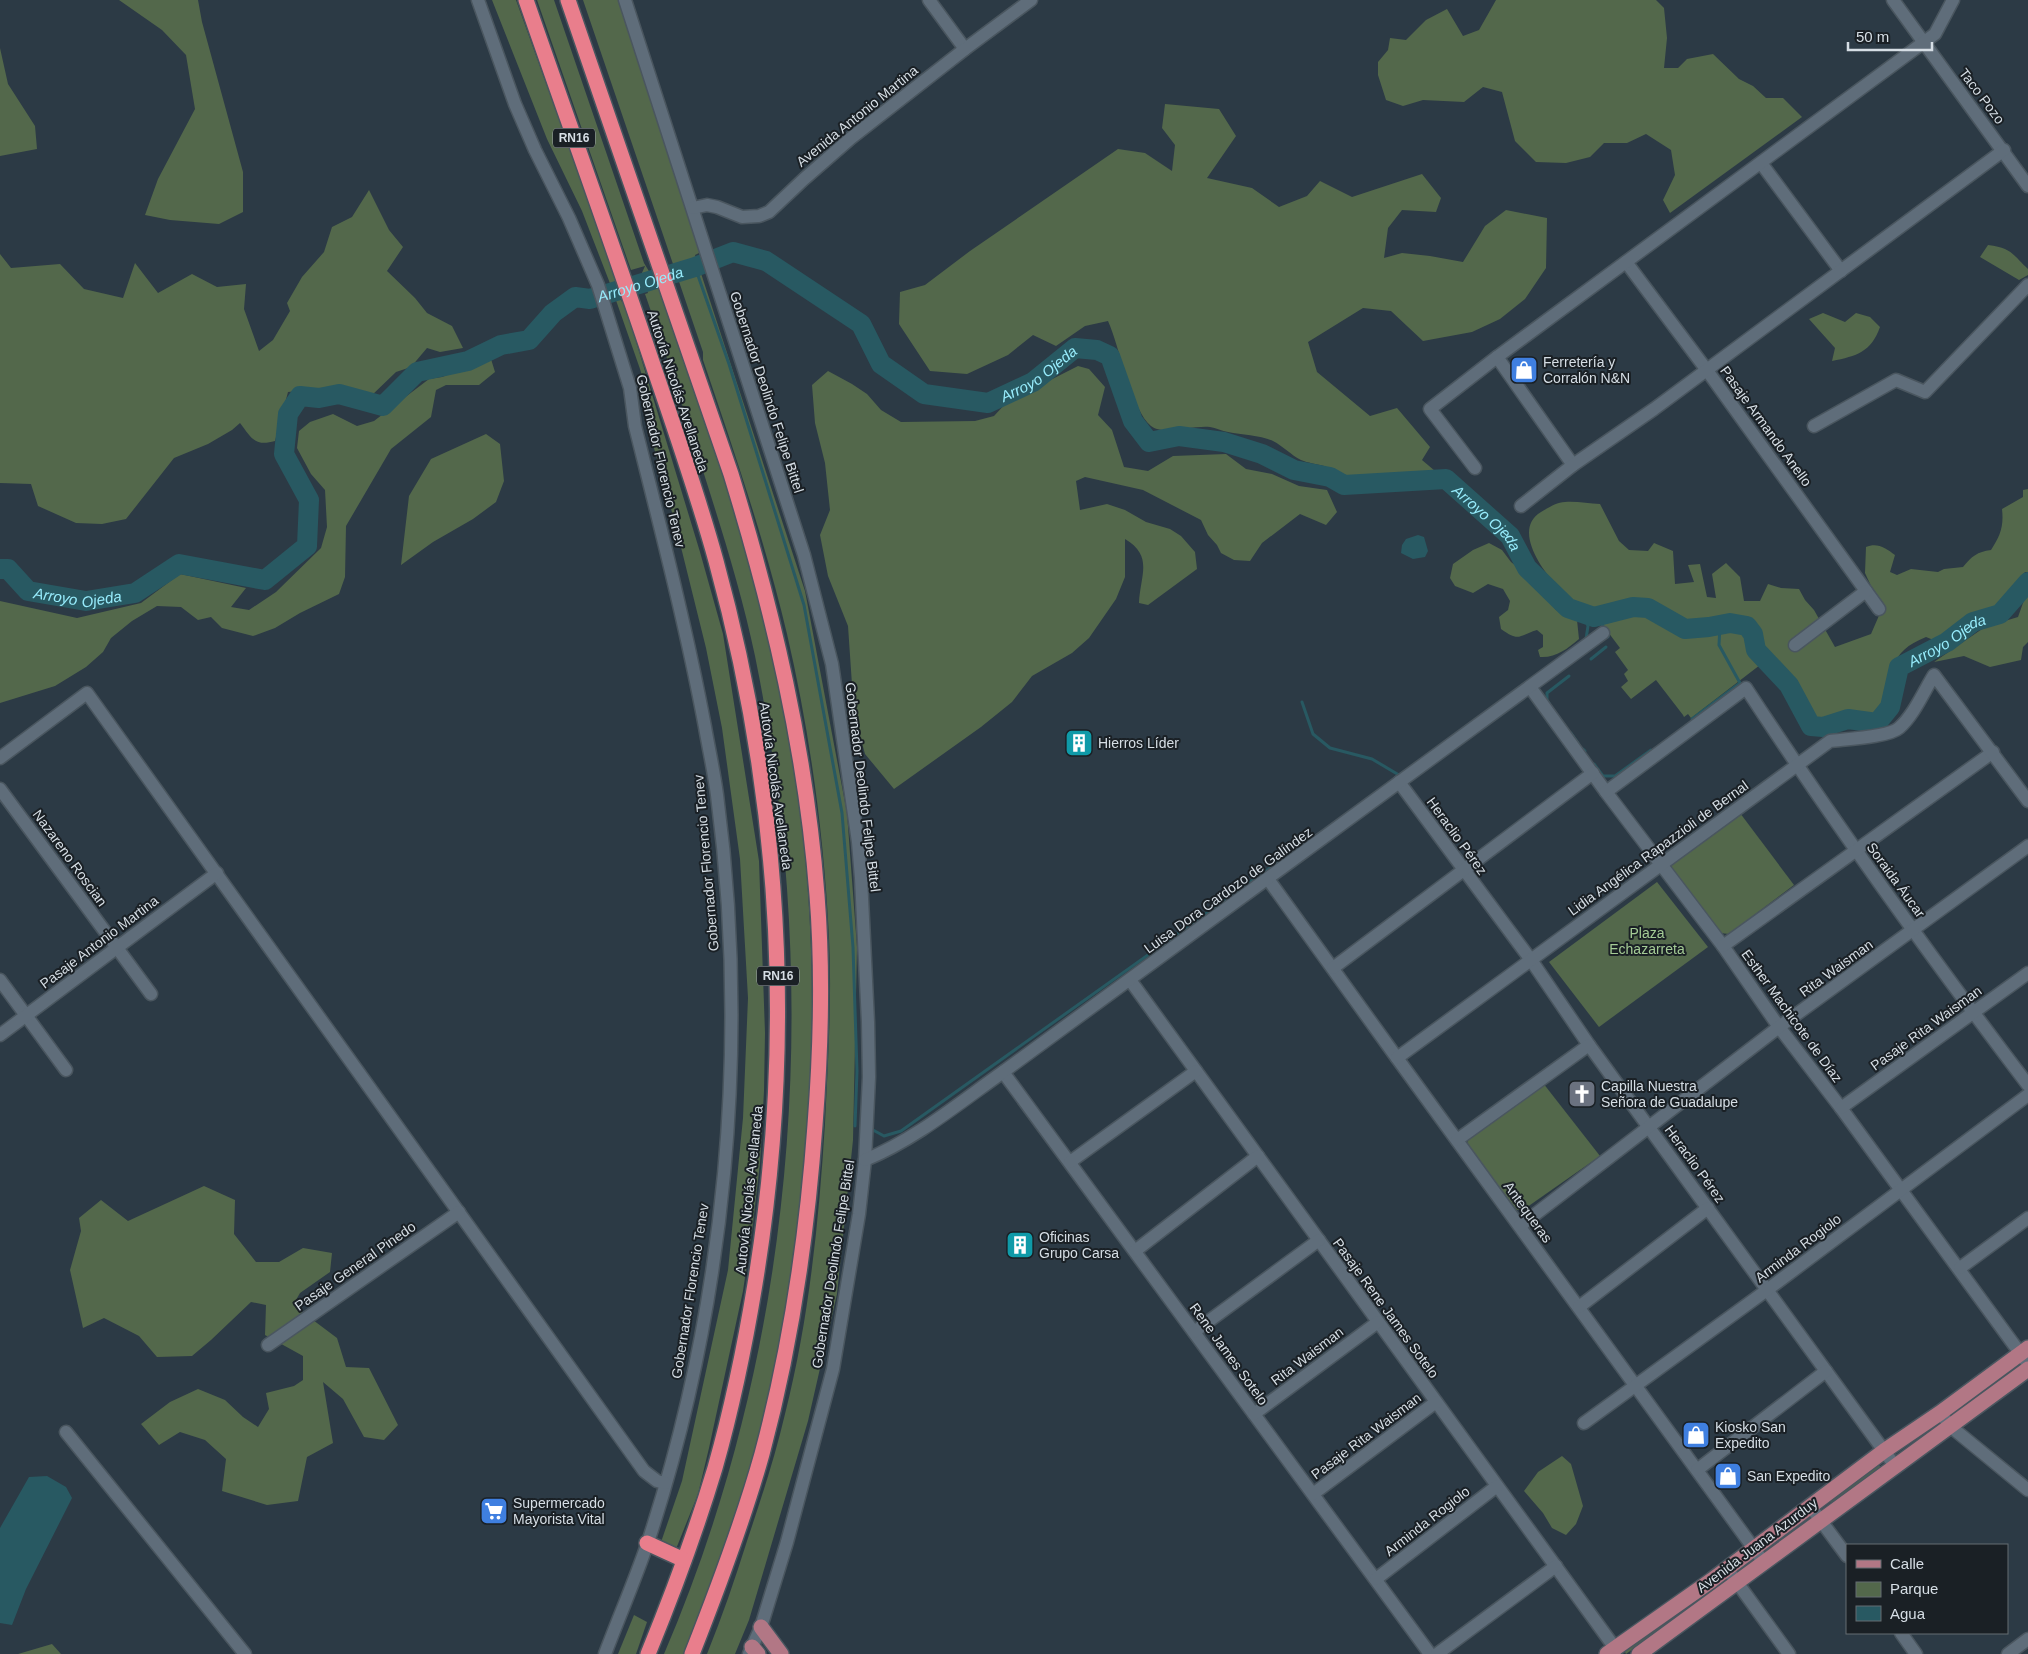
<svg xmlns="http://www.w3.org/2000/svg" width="2028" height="1654" font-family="Helvetica,sans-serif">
  <rect width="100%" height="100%" fill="#2c3a45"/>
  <!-- green -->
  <g fill="#53684b">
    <path d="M119,0H198L202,22L243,172V212L219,224L170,220L145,215L158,179L195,109L186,55L162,30Z"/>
    <path d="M492,0H516L618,283L615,284L622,302H624L700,552L723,634L759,861L765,1033L764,1091L760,1163L753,1223L743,1291L709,1448L698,1494L674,1554L660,1545L682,1481L728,1270L743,1118L748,998L740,859L722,728L706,648L675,523L652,441L647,420L645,385L640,369L611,286L582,211L547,139Z"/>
    <path d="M537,0H554L644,263L659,288L664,287C707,426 754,564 783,707C817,873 819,1044 800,1212C793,1268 786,1324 773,1379C751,1473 720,1564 686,1654H664C798,1342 823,988 755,656C742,594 723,534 704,474C685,414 666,353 645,294L648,293L641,275L645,266L631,270Z"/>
    <path d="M583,0H620L701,252L695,255L805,591L847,813L857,947L853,1140L837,1294L808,1421L749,1620L735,1654H707C722,1617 735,1579 747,1541C761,1499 775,1457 785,1414C809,1319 819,1221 825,1123C828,1062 832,999 829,937C824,835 810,733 787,634C765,541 734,451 703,360V352Z"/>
    <path d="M1496,0H1656L1664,8L1667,38L1664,68H1678L1687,59L1713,54L1739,79L1753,86L1766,98H1783L1802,117L1670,213L1663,200L1675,175L1671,150L1646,134L1627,143H1604L1590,157L1566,163L1536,162L1515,141L1502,92L1483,87L1464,102L1423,100L1403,106L1386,100L1378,75V62L1388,50L1390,38L1406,40L1426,20L1447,9L1463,36L1479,30Z"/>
    <path d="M0,48L8,84L35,126L37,149L0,156Z"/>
    <path d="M1165,104L1219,109L1236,136L1207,178L1252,188L1279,207L1307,196L1320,181L1352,197L1422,174L1441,198L1436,212L1402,210L1388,228L1384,258L1402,253L1430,256L1463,262L1485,226L1506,210L1547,218L1546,268L1525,299L1500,319L1472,332L1423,341L1391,311L1363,308L1308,342L1317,372L1370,416L1397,408L1430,447L1422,460L1435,471C1408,481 1367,475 1338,475C1327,463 1316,466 1301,460C1291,455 1283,446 1273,441C1260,435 1242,435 1228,432C1222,431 1216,428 1210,427C1193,425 1163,436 1151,426C1132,411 1119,345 1108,321L1085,326L1056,346L1033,335L1008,355L967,374L930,371L899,324L900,292L925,285L970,251L1118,149L1145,153L1172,171L1175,145L1162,128Z"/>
    <path d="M369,190L389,230L403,247L387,271L415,298L427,313L452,326L463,348L440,352L427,348L411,367L396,372L370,397L343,387L288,392L275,441C254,447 251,437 240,423L232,430L208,444L174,458L126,519L102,524L76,523L38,506L31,484L0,483V254L11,268L60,264L84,289L123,298L135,263L158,293L192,274L217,287L246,284L244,309L259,351L273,340L290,311L287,303L302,277L324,252L332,227L352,217Z"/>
    <path d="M1988,245C2012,248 2012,254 2028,269V275L2019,280L1980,257Z"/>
    <path d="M1823,313L1845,322L1856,313L1870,317L1880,327C1871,352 1857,356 1832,361L1835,348L1809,319Z"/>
    <path d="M491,359L495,372L479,385H446L436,390L431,417L391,449L346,526L345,577L339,594L300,613L275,628L253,636L222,628L211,617L198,620L181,607L157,606L132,621L111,638L103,652L86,667L55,686L0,703V601L77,618L141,603L180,574L246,588L231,607L249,610L276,592L321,548L327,527L325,490L311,474L297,448L299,431L310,422L333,414L357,426L374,421L429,379L442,377Z"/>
    <path d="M1078,366L1089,369L1105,387L1098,415L1112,430L1124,467L1148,471L1173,456L1226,454L1246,469L1272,474L1299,486L1327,490L1337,512L1326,525L1300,514L1262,543L1250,561L1234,560L1221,553L1217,545L1208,535L1201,520L1143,490L1085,477L1076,481L1080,510L1107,504L1125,510L1146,522L1170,529L1181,536L1195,552L1197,569L1148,605L1139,603C1140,576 1154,556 1125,539V577L1116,599L1089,638L1072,653L1032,676L1012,702L981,727L894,789L865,754L854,714L848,626L828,576L820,535L830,510L825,463L815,423L812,385L828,371L852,384L867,394L881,410L901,422L975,421L994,416L1007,402Z"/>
    <path d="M486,434L500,444L504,481L496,502L473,519L433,542L401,565L409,496L431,459Z"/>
    <path d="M2028,489V572H2025L1998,608L1970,620L1932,645L1931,639L1926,637C1888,652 1892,673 1884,708L1874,715L1851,714L1813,725L1808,720L1801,699L1788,680L1757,647L1756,635L1746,621L1721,620L1696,626L1681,623L1649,606L1627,600L1610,608L1588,611C1577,603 1565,595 1555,584C1541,568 1513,529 1541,512C1548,508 1557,502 1565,502C1577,501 1589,504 1600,504L1619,541L1629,550L1648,551L1654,543L1673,551L1675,584L1694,582L1688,565L1700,564L1707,597L1716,598L1712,574L1726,563L1740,577L1744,601H1760L1768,584L1781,588L1799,589L1805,600L1814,610L1835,647L1871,634L1884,604L1871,586L1865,573L1866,547C1877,542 1886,548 1895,555L1890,572L1897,575L1911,569L1938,572L1944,569L1963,567C1972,556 1977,552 1991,550C2000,536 2004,527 2002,509L2023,497V490Z"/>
    <path d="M1489,543L1502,550L1511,562L1526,574L1556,610L1577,620L1579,639C1567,649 1556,658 1540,657L1538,650L1543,647V635L1537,630C1518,636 1519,642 1501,629L1499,617L1508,610L1510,601L1503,589L1488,584L1473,593L1455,586L1450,578L1453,564L1473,550Z"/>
    <path d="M2028,589V642L2023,647L2021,660L1990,667L1964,656L1934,662L1985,627L2018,617Z"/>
    <path d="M1625,614L1652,616L1685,634L1746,630L1753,651L1760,665L1691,718L1688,714L1684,717L1683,715L1656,680L1631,699L1621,687L1628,681L1624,674L1628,670L1615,652L1620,648L1605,628L1602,621Z"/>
    <path d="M1740,813L1794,885L1729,934L1720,933L1672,869V862Z"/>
    <path d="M1657,882L1708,947L1599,1027L1549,962Z"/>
    <path d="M1543,1083L1600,1156L1523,1210H1517L1467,1146L1468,1138Z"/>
    <path d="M204,1186L235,1200L234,1234L256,1262H279L303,1248L332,1253L330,1272L300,1293L293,1305L337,1338L346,1367L369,1368L398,1425L384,1440L364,1437L343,1399L323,1382L333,1443L307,1457L298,1501L267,1505L222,1491L226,1459L205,1440L180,1432L159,1445L141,1424L170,1402L198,1389L225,1400L243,1417L258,1427L269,1409L266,1393L294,1386L303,1380V1356L265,1335L266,1305L251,1302L211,1340L192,1356L157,1357L139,1336L104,1318L83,1328L70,1270L81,1231L79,1218L101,1200L128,1221Z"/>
    <path d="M1562,1456L1571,1464L1583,1506L1576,1524L1566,1535L1552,1528L1543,1513L1524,1491L1538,1472Z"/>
    <path d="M1878,1464L1881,1468L1832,1505L1829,1500Z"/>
    <path d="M1714,1585L1716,1588L1626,1654L1624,1650Z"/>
    <path d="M634,1615L647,1622L636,1654H618Z"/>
    <path d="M52,1644L61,1654H18Z"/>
  </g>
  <!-- water -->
  <g fill="#285962">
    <path d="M1418,535L1424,537L1428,551L1425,557L1413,559L1401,553L1402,545L1406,539Z"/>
    <path d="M47,1476L66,1487L72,1498L26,1589L12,1625L0,1623V1528L29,1477Z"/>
  </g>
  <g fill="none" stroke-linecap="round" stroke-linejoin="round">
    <!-- stream -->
    <g stroke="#285962" stroke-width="3">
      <path d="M695,267L729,364L804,605L842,813L853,947L857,1071L855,1126"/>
      <path d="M1583,614L1588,626L1586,639L1583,641"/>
      <path d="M1598,616L1608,637"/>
      <path d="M1591,659L1606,647"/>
      <path d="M1302,702L1313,734L1330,748L1372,759L1399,775"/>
      <path d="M1549,703L1547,700V693L1569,676"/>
      <path d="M1692,719L1740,683L1719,645L1720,625"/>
      <path d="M1571,733L1578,743"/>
      <path d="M1583,749L1585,751"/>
      <path d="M1594,764L1603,776H1615L1651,750"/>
      <path d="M873,1130L884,1136L901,1131L1291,853"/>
    </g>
    <!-- river -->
    <path stroke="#285962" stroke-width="20" id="s1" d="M0,569H8L28,591L86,601L135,593L179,564L265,580L307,546L309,500L284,454L288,414L300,396L319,398L339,394L383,406L417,372L468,361L501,345L529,340L553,313L575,297L590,299L695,267L733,252L766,261L861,324L881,364L924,394L988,403L1033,382L1075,348L1097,350L1110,356L1133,421L1149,442L1179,436L1224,442L1262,454L1294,470L1330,477L1344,485L1446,479L1510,536L1527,568L1568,608L1594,617L1633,607L1648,608L1685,629L1709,627L1730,623L1747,626L1753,634L1756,650L1789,685L1811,726L1823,727L1848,719L1877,723L1890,707L1899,667L1947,642L1973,622L2000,614L2028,582"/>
    <defs>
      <g id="minor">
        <path d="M478,0L515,104L535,150L569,218L598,285L630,388L635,426C660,526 686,626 705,727C709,750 714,772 717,795C750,1044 726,1304 648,1542C635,1580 619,1617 605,1654"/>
        <path d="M625,0L804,555L832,664L858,842L861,878L868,1022L869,1077L865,1160L859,1214L833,1369L787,1542L761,1627L749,1654"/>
        <path d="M929,0L965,49"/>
        <path d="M1893,0L2028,186"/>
        <path d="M1761,163L1841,271"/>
        <path d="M693,208L707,205L717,207L742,217L759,216L769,212L804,179L851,138L965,49L1031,0"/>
        <path d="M1626,262L1706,369L1879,609"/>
        <path d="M1497,357L1573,465"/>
        <path d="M1814,426L1896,380L1925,392L2028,285"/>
        <path d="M1475,468L1430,409L1497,357L1935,34L1953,0"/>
        <path d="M1521,506L1573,465L1654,409L2004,150"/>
        <path d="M1795,645L1866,591"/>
        <path d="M1530,687L1606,792L1723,946L1779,1027L1841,1108L2028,1364"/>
        <path d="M0,758L87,693L644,1471L657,1481L665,1483"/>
        <path d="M1399,782L1531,960L1589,1045L1895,1466"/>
        <path d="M0,789L151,994"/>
        <path d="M1606,792L1746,688C1835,824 1930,956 2028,1085"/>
        <path d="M1268,879L1397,1058L1760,1557"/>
        <path d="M1723,946L1993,752"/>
        <path d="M1333,968L1593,773"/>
        <path d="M0,980L66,1070"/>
        <path d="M1130,980L1615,1648V1654"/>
        <path d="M0,1035L217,873"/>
        <path d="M1397,1058L1830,741C1846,739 1889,737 1899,728C1914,715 1924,691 1934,675L2028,801"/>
        <path d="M1003,1072L1430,1654"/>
        <path d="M1841,1108L2028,973"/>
        <path d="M1457,1140L1589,1045"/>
        <path d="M865,1160C916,1139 959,1103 1003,1072L1603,633"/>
        <path d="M1070,1162L1196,1071"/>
        <path d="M1520,1226L1779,1027L2028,846"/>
        <path d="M1135,1251L1258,1156"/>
        <path d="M1960,1268L2028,1218"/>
        <path d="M1579,1307L1708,1208"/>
        <path d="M1194,1332L1319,1240"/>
        <path d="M268,1345L459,1212"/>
        <path d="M1254,1414L1378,1322"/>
        <path d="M1945,1419L1950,1426L2028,1490"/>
        <path d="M1584,1423L1767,1290L2028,1095"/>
        <path d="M66,1432L245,1654"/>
        <path d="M1697,1470L1826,1371"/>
        <path d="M1313,1494L1436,1402"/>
        <path d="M1810,1506L1847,1556"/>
        <path d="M1731,1574L1789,1654"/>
        <path d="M1376,1579L1497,1486"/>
        <path d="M1901,1633L1916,1654"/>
        <path d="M1437,1654L1556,1566"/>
        <path d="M2008,1654L2028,1639"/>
      </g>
      <g id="major">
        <path d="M761,1627L781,1654"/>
        <path d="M752,1647L758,1654"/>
        <path d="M1607,1654L1712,1580L1884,1451L1940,1413L2028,1348"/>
        <path d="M1639,1654L2028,1369"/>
      </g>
      <g id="highway">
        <path d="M526,0C568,121 612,243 653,365C675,430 698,495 716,561C781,798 795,1041 755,1284C745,1345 732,1408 715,1468C696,1531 673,1593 648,1654"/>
        <path d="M568,0L731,474C773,611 806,751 817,895C823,971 821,1048 815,1125C807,1236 791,1346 762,1454C743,1522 718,1588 692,1654"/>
        <path d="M647,1543L684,1560"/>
      </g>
    </defs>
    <!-- minor casing -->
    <use href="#minor" stroke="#4a565f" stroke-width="15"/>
    <!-- major casing -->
    <use href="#major" stroke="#4a565f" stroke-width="18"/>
    <!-- highway casing -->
    <use href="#highway" stroke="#4a565f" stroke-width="18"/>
    <!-- minor -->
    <use href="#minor" stroke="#5f6d7a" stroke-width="12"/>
    <!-- major -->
    <use href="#major" stroke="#b27785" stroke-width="15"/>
    <!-- highway -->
    <use href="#highway" stroke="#e97e8c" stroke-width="15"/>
  </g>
  <!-- icons -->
  <defs>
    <symbol id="shop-square" viewBox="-11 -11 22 22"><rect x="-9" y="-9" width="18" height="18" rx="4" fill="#3f7fe0" stroke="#1a2025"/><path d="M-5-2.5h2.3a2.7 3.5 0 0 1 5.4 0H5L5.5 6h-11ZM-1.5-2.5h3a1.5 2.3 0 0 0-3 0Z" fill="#fff"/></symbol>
    <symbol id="building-square" viewBox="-11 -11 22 22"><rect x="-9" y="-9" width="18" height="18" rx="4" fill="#0f9aa8" stroke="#1a2025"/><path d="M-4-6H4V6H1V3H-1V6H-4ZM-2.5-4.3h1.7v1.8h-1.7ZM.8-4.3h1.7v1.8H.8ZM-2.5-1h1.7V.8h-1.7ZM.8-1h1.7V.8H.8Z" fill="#fff"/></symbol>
    <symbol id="church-square" viewBox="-11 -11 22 22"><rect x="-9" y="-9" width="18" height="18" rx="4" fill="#6b7280" stroke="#1a2025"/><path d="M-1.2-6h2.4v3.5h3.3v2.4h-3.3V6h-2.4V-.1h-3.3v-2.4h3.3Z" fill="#fff"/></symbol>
    <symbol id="supermarket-square" viewBox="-11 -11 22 22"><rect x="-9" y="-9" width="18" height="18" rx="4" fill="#3f7fe0" stroke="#1a2025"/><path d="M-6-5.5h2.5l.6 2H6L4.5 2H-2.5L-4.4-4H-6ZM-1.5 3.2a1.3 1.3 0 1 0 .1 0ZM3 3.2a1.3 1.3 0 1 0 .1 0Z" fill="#fff"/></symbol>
  </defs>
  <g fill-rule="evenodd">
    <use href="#shop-square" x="1508" y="354" width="32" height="32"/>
    <use href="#building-square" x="1063" y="727" width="32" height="32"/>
    <use href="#church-square" x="1566" y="1078" width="32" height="32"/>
    <use href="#building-square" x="1004" y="1229" width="32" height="32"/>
    <use href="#shop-square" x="1680" y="1419" width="32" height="32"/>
    <use href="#shop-square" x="1712" y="1460" width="32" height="32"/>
    <use href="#supermarket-square" x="478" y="1495" width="32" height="32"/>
  </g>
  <g text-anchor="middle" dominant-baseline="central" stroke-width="4" stroke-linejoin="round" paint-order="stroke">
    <!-- shield labels -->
    <g fill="#1a2025" stroke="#9ea5ab" stroke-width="1">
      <rect x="553" y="128.5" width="42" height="19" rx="4"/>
      <rect x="757" y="966.5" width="42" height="19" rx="4"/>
    </g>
    <g font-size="12" font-weight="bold" fill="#d6dee5">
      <text x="574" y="138">RN16</text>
      <text x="778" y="976">RN16</text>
    </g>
    <!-- street labels -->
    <g font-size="14" fill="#d6dee5" stroke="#1a2025">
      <text transform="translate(1982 96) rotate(53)">Taco Pozo</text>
      <text transform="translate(857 116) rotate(-39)">Avenida Antonio Martina</text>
      <text transform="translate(678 391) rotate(72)">Autovía Nicolás Avellaneda</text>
      <text transform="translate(767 392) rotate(72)">Gobernador Deolindo Felipe Bittel</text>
      <text transform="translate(1766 426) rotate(54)">Pasaje Armando Anello</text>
      <text transform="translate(661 461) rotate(77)">Gobernador Florencio Tenev</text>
      <text transform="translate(776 786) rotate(82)">Autovía Nicolás Avellaneda</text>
      <text transform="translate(863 787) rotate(83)">Gobernador Deolindo Felipe Bittel</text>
      <text transform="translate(1457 836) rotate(54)">Heraclio Pérez</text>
      <text transform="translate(1658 848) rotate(-36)">Lidia Angélica Rapazzioli de Bernal</text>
      <text transform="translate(70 858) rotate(54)">Nazareno Roscian</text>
      <text transform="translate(706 863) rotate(-95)">Gobernador Florencio Tenev</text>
      <text transform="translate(1896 880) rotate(54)">Soraida Áucar</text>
      <text transform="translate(1228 890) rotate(-36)">Luisa Dora Cardozo de Galíndez</text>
      <text transform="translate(99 942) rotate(-37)">Pasaje Antonio Martina</text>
      <text transform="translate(1836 968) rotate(-36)">Rita Waisman</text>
      <text transform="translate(1792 1016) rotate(54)">Esther Machicote de Díaz</text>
      <text transform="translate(1926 1028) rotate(-36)">Pasaje Rita Waisman</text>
      <text transform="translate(1695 1164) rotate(54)">Heraclio Pérez</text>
      <text transform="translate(749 1190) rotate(-84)">Autovía Nicolás Avellaneda</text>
      <text transform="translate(1528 1212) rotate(54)">Antequeras</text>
      <text transform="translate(1798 1248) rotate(-37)">Arminda Rogiolo</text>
      <text transform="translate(833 1264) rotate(-81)">Gobernador Deolindo Felipe Bittel</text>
      <text transform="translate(355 1266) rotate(-35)">Pasaje General Pinedo</text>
      <text transform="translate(690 1291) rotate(-81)">Gobernador Florencio Tenev</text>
      <text transform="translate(1386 1308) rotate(54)">Pasaje Rene James Sotelo</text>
      <text transform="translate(1229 1354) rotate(54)">Rene James Sotelo</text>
      <text transform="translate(1307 1356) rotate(-37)">Rita Waisman</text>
      <text transform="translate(1366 1436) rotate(-37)">Pasaje Rita Waisman</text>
      <text transform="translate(1427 1521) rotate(-38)">Arminda Rogiolo</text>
      <text transform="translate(1757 1545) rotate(-37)">Avenida Juana Azurduy</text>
    </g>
    <!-- poi labels -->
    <g font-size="14" fill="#d6dee5" stroke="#1a2025" text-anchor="start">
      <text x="1543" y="362">Ferretería y<tspan x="1543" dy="16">Corralón N&amp;N</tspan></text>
      <text x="1098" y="743">Hierros Líder</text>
      <text x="1601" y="1086">Capilla Nuestra<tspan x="1601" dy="16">Señora de Guadalupe</tspan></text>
      <text x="1039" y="1237">Oficinas<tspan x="1039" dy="16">Grupo Carsa</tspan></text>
      <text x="1715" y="1427">Kiosko San<tspan x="1715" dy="16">Expedito</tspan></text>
      <text x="1747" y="1476">San Expedito</text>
      <text x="513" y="1503">Supermercado<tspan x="513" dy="16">Mayorista Vital</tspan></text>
    </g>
    <!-- park labels -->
    <g font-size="14" fill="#a5cc96" stroke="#1a2025">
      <text x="1647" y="933">Plaza<tspan x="1647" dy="16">Echazarreta</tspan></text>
    </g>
    <!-- water labels -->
    <g font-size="15" font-style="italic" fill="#97ecfc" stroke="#1a2025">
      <text stroke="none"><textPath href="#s1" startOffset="882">Arroyo Ojeda</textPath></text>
      <text stroke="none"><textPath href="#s1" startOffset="1349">Arroyo Ojeda</textPath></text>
      <text stroke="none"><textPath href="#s1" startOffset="1889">Arroyo Ojeda</textPath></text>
      <text stroke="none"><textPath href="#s1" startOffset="88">Arroyo Ojeda</textPath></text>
      <text stroke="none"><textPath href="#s1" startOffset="2505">Arroyo Ojeda</textPath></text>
    </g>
  </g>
  <!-- legend -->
  <rect x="1846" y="1544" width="162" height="90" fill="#1a2025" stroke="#656c72"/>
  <rect x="1856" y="1560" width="25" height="8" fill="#b27785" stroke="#656c72"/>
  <text x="1890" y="1569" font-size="15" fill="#d6dee5">Calle</text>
  <rect x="1856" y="1582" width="25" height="15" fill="#53684b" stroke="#656c72"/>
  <text x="1890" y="1594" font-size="15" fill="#d6dee5">Parque</text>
  <rect x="1856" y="1606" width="25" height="15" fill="#285962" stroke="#656c72"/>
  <text x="1890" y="1619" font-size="15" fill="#d6dee5">Agua</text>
  <!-- scale -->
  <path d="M1848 42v8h84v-8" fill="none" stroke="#d6dee5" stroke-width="2.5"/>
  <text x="1856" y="42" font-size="15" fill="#d6dee5" stroke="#1a2025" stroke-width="4" paint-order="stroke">50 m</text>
</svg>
